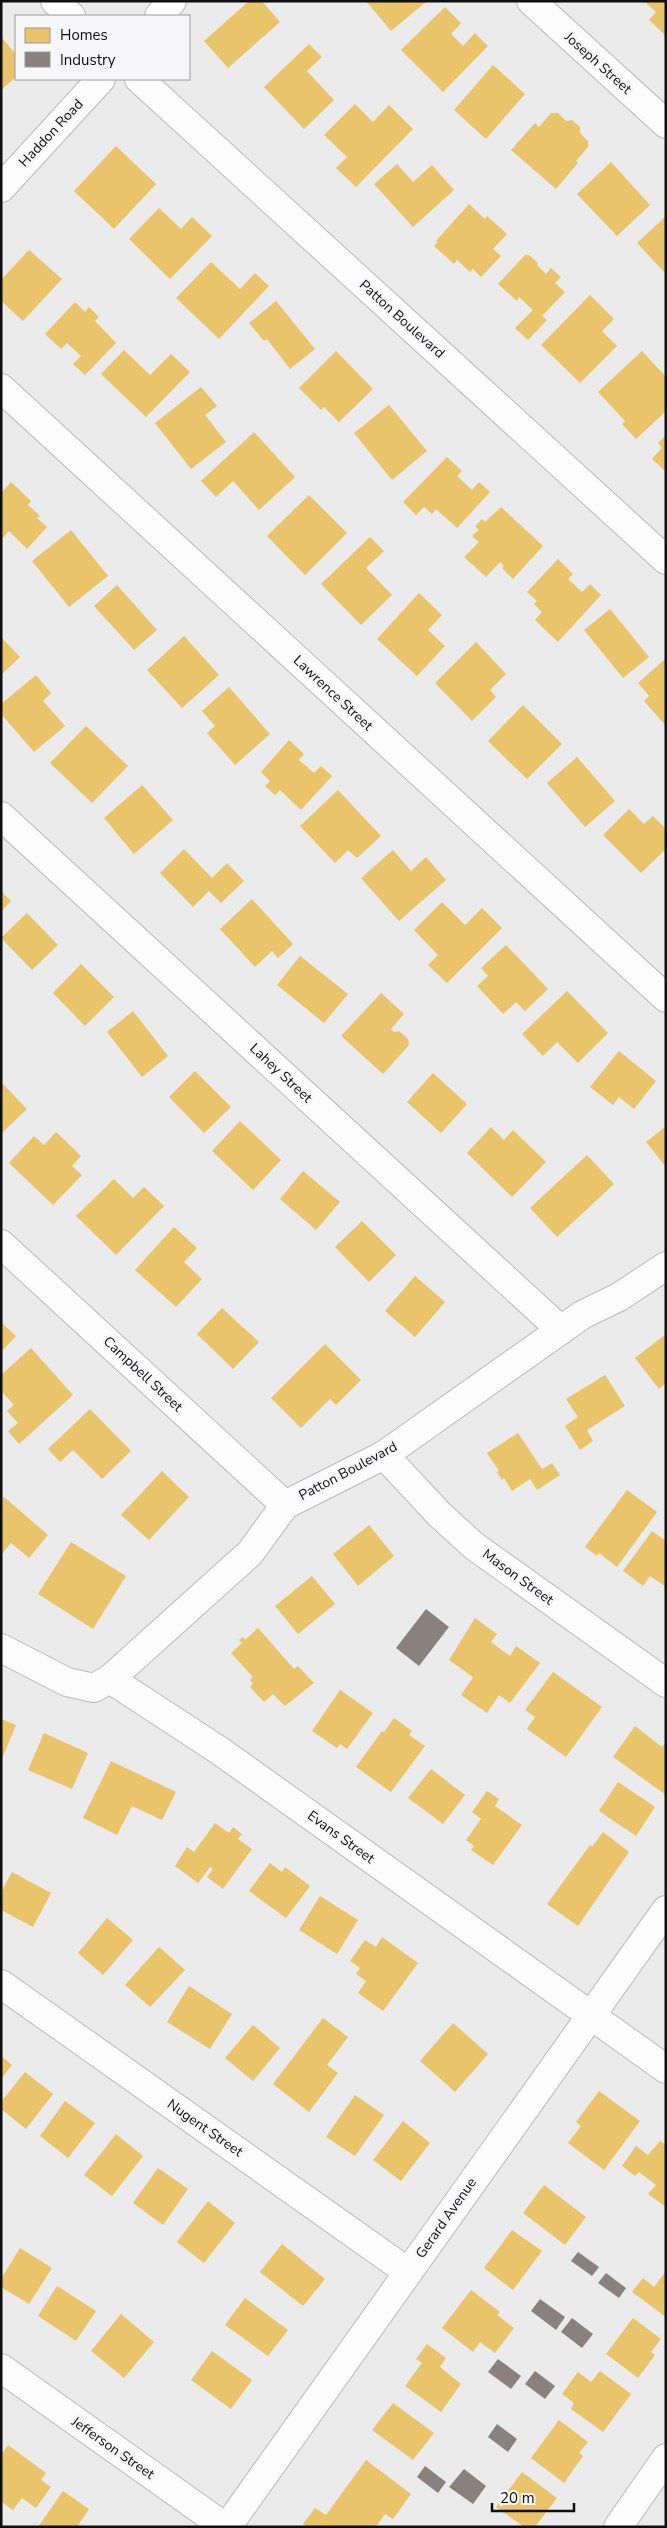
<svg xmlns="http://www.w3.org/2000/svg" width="667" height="2528" font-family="'Nunito Sans',sans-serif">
  <rect width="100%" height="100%" fill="#ebebec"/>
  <!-- homes -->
  <g fill="#e9c46a">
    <path d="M249,1H262L280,22L228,68L204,41Z"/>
    <path d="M366,1H427L391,31Z"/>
    <path d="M644,1H666V36L649,20L656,12Z"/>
    <path d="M445,7L461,23L451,34L463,46L475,33L488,46L443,92L401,50Z"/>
    <path d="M1,37L16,54V77L1,90Z"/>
    <path d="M309,44L322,57L307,71L334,100L304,129L264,87Z"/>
    <path d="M493,65L525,94L486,139L454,110Z"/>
    <path d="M355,104L373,122L389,105L413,129L356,187L336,168L347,157L324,135Z"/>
    <path d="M551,113H558L566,121L572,120L580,127V133L588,141V147L576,161L578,163L556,189L511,150L535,123L539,127Z"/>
    <path d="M116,146L156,184L114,229L74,191Z"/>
    <path d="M611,162L650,205L617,236L577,194Z"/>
    <path d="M397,164L413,182L432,165L454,190L413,227L374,184Z"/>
    <path d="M469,204L485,219L487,216L507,234L493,249L501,256L481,277L473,269L470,272L457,260L454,264L434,246L438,242L436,241Z"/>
    <path d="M159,208L181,229L192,217L212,236L170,279L129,239Z"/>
    <path d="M666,216V274L637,243Z"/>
    <path d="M29,250L62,279L23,321L1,301V280Z"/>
    <path d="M525,255H529L538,263L537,265L546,274L551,268L561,277L555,283L565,292L542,316L547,320L528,340L515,328L533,310L519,297L517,301L498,284Z"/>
    <path d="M211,262L240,289L255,273L269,286L219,339L176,298Z"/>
    <path d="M590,295L614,319L602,331L617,346L580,383L541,345Z"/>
    <path d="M276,301L315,349L290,369L267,339L264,341L249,323Z"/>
    <path d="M75,302L85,312L89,307L99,317L95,321L116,343L85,375L73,364L81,356L67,343L61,349L45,334Z"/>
    <path d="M124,350L150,375L171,354L190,372L146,417L101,374Z"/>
    <path d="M336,351L373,389L339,422L324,407L321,410L299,388Z"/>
    <path d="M642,351L666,377V411L636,439L622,424L625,421L598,392Z"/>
    <path d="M201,387L217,406L205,415L226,442L191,469L155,423Z"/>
    <path d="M389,405L427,451L392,480L354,433Z"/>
    <path d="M254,432L295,477L259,510L233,481L216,497L201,481Z"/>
    <path d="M666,435V472L652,459L662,448L658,443Z"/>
    <path d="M447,457L462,471L457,476L472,490L479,482L490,492L457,528L436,509L432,514L424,507L416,515L403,502Z"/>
    <path d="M11,482L31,501L28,505L40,516L37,518L47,527L27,549L9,531L1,540V493Z"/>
    <path d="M309,495L347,533L305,575L267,536Z"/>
    <path d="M501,507L543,546L513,579L502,568L504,566L500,562L486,577L464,557L479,542L472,536L479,530L475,526L482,519L485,522Z"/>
    <path d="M71,530L108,576L69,607L32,561Z"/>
    <path d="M370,537L384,551L366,568L392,595L361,625L321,584Z"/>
    <path d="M558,559L573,574L568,579L582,592L590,584L601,595L558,642L535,620L542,612L534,604L537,601L527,592Z"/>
    <path d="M117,585L157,630L134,650L94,606Z"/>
    <path d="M419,593L442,615L428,630L445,646L417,676L377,639Z"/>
    <path d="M610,609L649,657L623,678L584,630Z"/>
    <path d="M184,636L219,675L182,708L147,670Z"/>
    <path d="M1,637L20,657L1,675Z"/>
    <path d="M476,642L506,674L490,690L496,697L472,721L435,683Z"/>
    <path d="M664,660L666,662V726L644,701L649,696L638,683Z"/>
    <path d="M36,675L51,693L43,701L65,726L34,752L1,714V704Z"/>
    <path d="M229,687L270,734L235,765L207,733L215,726L202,711Z"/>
    <path d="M523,705L562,744L527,779L488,741Z"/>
    <path d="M86,726L128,766L92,803L50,763Z"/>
    <path d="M289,740L304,754L299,760L314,773L321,766L332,776L301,810L280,790L275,795L265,786L270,781L261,772Z"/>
    <path d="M577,757L615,801L585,827L547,783Z"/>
    <path d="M142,785L173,820L134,854L104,818Z"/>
    <path d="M338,790L381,836L357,858L348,850L335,863L300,826Z"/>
    <path d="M629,809L644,824L653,816L666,829V849L641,873L603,835Z"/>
    <path d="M184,849L212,878L227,863L244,881L221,903L209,891L193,907L160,873Z"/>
    <path d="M393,850L411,871L426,857L446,880L399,921L361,878Z"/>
    <path d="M1,891L11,901L1,912Z"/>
    <path d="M252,899L293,944L278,958L272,951L255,967L220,929Z"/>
    <path d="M442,902L465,925L482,908L502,928L447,983L428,965L438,955L414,930Z"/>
    <path d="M27,913L58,945L32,970L1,938Z"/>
    <path d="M506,945L548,989L525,1011L516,1002L503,1014L477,986L488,976L481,968Z"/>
    <path d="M300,956L348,994L324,1023L277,985Z"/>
    <path d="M81,964L114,997L85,1026L53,993Z"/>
    <path d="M567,991L608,1033L578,1063L557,1042L543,1056L522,1034Z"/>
    <path d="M381,993L404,1014L391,1029L394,1032L399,1031L408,1039L409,1045L383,1074L341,1036Z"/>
    <path d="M133,1011L168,1056L142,1077L107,1032Z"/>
    <path d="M619,1051L656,1081L634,1109L619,1097L613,1105L590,1087Z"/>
    <path d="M195,1071L231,1107L204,1133L169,1097Z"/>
    <path d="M433,1073L467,1104L441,1133L407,1102Z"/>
    <path d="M1,1082L27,1109L1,1134Z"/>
    <path d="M240,1121L281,1160L253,1190L212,1151Z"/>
    <path d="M666,1126V1167L646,1142Z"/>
    <path d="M491,1127L504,1140L513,1130L546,1162L512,1197L467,1153Z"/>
    <path d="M56,1132L81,1156L72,1166L82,1175L53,1205L9,1163L34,1136L44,1145Z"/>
    <path d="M587,1155L614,1184L557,1237L530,1208Z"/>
    <path d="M303,1171L340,1202L316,1230L280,1199Z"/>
    <path d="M114,1179L133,1198L144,1187L164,1206L116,1255L76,1216Z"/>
    <path d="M362,1221L396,1255L369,1282L335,1247Z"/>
    <path d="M174,1227L197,1248L184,1262L202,1279L176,1307L135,1270Z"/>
    <path d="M415,1276L445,1302L415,1337L385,1311Z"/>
    <path d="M222,1308L259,1342L233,1369L197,1334Z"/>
    <path d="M1,1322L16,1336L1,1352Z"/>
    <path d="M666,1334V1383L659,1389L635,1358Z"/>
    <path d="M325,1344L361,1380L336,1405L330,1399L301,1428L271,1398Z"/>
    <path d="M31,1348L73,1395L19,1444L8,1431L18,1423L7,1411L14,1405L1,1391V1375Z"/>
    <path d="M605,1375L625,1406L587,1430L593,1441L580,1450L565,1426L578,1417L566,1399Z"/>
    <path d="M90,1409L131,1451L102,1479L73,1450L60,1462L48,1449Z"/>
    <path d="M518,1433L542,1469L552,1463L560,1475L537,1490L530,1479L512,1491L504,1478L502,1480L497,1472L499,1471L487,1453Z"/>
    <path d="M162,1471L189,1497L149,1540L121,1515Z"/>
    <path d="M627,1490L657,1512L617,1567L599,1553L597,1556L585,1547Z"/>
    <path d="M4,1497L48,1535L29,1558L11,1543L1,1555V1500Z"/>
    <path d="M369,1525L394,1556L358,1586L333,1554Z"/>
    <path d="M652,1531L666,1541V1587L650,1576L643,1586L623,1571Z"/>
    <path d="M71,1542L126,1576L93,1629L38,1594Z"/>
    <path d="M312,1576L335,1604L298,1634L275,1606Z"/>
    <path d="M475,1618L497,1634L491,1642L510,1656L516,1646L540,1663L510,1703L499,1695L487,1713L461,1695L473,1677L449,1660Z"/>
    <path d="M258,1628L294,1669L298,1666L314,1683L285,1706L273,1694L264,1702L250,1687L253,1684L250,1680L253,1677L231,1653L242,1643L239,1640L243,1637L245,1640Z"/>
    <path d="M553,1672L602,1707L566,1757L527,1729L535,1717L525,1710Z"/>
    <path d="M340,1690L373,1713L347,1749L340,1744L337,1748L312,1731Z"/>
    <path d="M394,1718L412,1731L409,1735L425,1746L391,1792L356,1767L382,1731L384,1732Z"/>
    <path d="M1,1719L16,1725L1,1761Z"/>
    <path d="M635,1726L662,1747L666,1742V1795L613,1757Z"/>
    <path d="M44,1733L88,1753L72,1789L28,1770Z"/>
    <path d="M111,1761L176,1792L162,1820L132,1806L117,1835L83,1818Z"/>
    <path d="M431,1769L465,1795L443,1824L408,1798Z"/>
    <path d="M618,1782L655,1807L636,1836L599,1811Z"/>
    <path d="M487,1791L499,1799L495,1806L522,1825L493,1865L471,1850L474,1846L466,1840L481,1819L472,1812Z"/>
    <path d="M215,1823L229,1833L233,1827L242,1834L238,1839L252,1849L223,1889L207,1877L213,1869L210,1867L198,1883L175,1866L187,1847L194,1852Z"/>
    <path d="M603,1832L629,1852L578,1926L547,1904L590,1845L592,1847Z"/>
    <path d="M270,1863L282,1872L285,1867L310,1886L286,1918L249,1891Z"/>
    <path d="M12,1872L51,1893L33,1927L1,1910V1892Z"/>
    <path d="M320,1896L358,1920L337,1954L299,1930Z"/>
    <path d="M107,1918L133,1940L103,1975L78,1953Z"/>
    <path d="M382,1937L418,1963L383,2011L358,1993L366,1981L356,1974L360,1968L350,1961L365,1940L376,1947Z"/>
    <path d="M159,1947L185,1970L150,2007L125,1985Z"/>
    <path d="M189,1986L232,2014L210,2049L167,2022Z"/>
    <path d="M323,2018L348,2037L327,2065L338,2073L309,2112L273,2084Z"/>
    <path d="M453,2023L488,2054L455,2092L420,2061Z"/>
    <path d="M253,2025L280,2048L253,2081L225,2058Z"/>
    <path d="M1,2056L12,2065L1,2079Z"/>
    <path d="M25,2072L53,2094L26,2129L1,2109V2102Z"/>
    <path d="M599,2091L640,2121L604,2170L568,2143L581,2126L576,2122Z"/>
    <path d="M355,2095L384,2115L355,2156L326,2137Z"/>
    <path d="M65,2101L95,2123L68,2158L40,2136Z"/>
    <path d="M403,2121L430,2143L401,2181L373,2160Z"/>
    <path d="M116,2134L143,2156L112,2196L84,2175Z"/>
    <path d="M660,2141L666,2145V2207L648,2194L656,2185L639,2172L635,2176L622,2166L636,2146L648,2155Z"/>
    <path d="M158,2168L188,2189L163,2225L133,2203Z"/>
    <path d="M544,2185L586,2217L565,2245L523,2213Z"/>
    <path d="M208,2201L235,2223L204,2263L177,2242Z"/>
    <path d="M512,2230L542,2251L513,2290L484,2268Z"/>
    <path d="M282,2244L325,2279L303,2306L260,2272Z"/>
    <path d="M20,2248L52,2268L29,2304L1,2287V2279Z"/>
    <path d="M666,2271V2317L632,2292L643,2278L654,2287Z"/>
    <path d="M57,2286L96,2311L76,2341L38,2316Z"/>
    <path d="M471,2290L500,2312L497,2315L514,2328L495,2353L480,2342L473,2352L442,2328Z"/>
    <path d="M245,2298L288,2330L268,2356L225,2325Z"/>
    <path d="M121,2314L154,2342L124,2378L91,2351Z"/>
    <path d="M633,2318L661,2339L651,2352L655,2355L638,2378L606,2354Z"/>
    <path d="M427,2344L446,2358L440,2367L461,2384L441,2412L405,2386L422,2363L416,2359Z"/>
    <path d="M212,2351L252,2380L231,2409L191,2380Z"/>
    <path d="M600,2371L631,2394L603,2432L571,2409L574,2403L562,2394L578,2372L591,2382Z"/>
    <path d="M393,2403L434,2433L413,2460L372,2430Z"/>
    <path d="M559,2420L588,2442L579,2453L583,2456L564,2483L531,2458Z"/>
    <path d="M8,2445L46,2473L41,2480L51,2487L36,2508L22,2498L13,2510L1,2502V2455Z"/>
    <path d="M366,2460L411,2494L393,2519L385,2514L376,2527H306L303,2524L315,2508L326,2515Z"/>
    <path d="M522,2472L557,2498L535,2527H524L496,2507Z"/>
    <path d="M63,2491L89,2509L77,2527H38Z"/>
  </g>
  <!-- industry -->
  <g fill="#8a817c">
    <path d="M426,1609L449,1627L419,1666L396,1648Z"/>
    <path d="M578,2252L599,2267L592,2276L571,2261Z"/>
    <path d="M606,2273L626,2288L619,2298L598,2283Z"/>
    <path d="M540,2299L565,2317L556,2330L531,2311Z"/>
    <path d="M572,2318L593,2334L582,2348L561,2332Z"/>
    <path d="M498,2359L521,2376L511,2389L488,2372Z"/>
    <path d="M535,2371L555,2386L545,2399L525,2384Z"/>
    <path d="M497,2424L517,2439L508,2452L488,2437Z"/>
    <path d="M425,2466L446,2482L438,2493L417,2477Z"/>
    <path d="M464,2469L486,2486L473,2504L449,2487Z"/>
  </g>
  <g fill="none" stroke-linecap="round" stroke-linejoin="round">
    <defs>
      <g id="minor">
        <path d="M55,1L71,16"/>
        <path d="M531,1L666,124"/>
        <path d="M159,16L172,1"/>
        <path d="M139,79L666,560"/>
        <path d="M1,188L101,79"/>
        <path d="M1,388L666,998"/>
        <path d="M1,816L561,1330"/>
        <path d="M1,1244L285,1505"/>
        <path d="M384,1455L440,1515L474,1546L666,1683"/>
        <path d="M1,1648L67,1682L94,1688L110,1679L250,1553L285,1505L384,1455L582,1315L619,1297L666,1266"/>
        <path d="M110,1679L220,1751L666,2069"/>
        <path d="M1,1984L408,2272"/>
        <path d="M1,2368L225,2527"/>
        <path d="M227,2527L666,1910"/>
        <path d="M618,2527L666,2458"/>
      </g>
    </defs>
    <!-- minor casing -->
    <use href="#minor" stroke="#b9b9ba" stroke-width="30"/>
    <!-- minor -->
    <use href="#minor" stroke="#fcfcfc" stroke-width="28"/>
  </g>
  <g text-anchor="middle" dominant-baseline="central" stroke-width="5" stroke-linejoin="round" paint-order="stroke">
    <!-- street labels -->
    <g font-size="14" fill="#0f0f10" stroke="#f7f7fa">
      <text transform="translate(598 63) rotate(42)">Joseph Street</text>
      <text transform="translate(51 133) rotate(-47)">Haddon Road</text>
      <text transform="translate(402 319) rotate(42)">Patton Boulevard</text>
      <text transform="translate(333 693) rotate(43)">Lawrence Street</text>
      <text transform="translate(281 1073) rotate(43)">Lahey Street</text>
      <text transform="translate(143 1374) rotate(43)">Campbell Street</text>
      <text transform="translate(348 1471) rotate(-28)">Patton Boulevard</text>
      <text transform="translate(518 1577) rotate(36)">Mason Street</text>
      <text transform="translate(341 1837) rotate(36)">Evans Street</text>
      <text transform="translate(205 2128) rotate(35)">Nugent Street</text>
      <text transform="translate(446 2218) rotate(-55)">Gerard Avenue</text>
      <text transform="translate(113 2448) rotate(35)">Jefferson Street</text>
    </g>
  </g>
  <!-- border -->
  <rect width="667" height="2528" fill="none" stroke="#0f0f10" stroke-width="5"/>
  <!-- legend -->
  <rect x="15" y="15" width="175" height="65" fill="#f7f7fa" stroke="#9a9a9c"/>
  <rect x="25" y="28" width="25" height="15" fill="#e9c46a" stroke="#9a9a9c"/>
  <text x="60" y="40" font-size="15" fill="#0f0f10">Homes</text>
  <rect x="25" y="52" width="25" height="15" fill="#8a817c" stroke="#9a9a9c"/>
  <text x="60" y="65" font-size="15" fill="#0f0f10">Industry</text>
  <!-- scale -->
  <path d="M492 2503v8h82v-8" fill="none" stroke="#0f0f10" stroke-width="2.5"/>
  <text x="500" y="2503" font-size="15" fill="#0f0f10" stroke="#f7f7fa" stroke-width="4" paint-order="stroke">20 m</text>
</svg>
